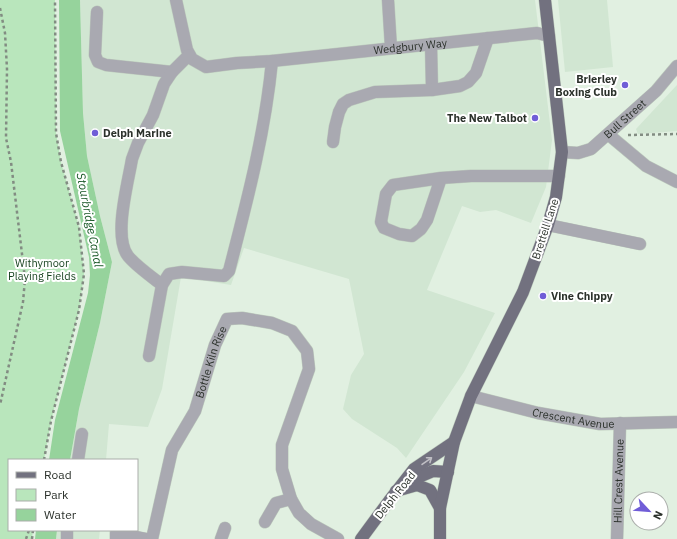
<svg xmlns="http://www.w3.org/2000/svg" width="677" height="539" font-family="'IBM Plex Sans',sans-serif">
  <rect width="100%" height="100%" fill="#e1f0e1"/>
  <!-- built -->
  <g fill="#d1e6d2">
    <path d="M80,0H535L552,140L546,187L531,223L496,210L480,212L462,206L427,290L495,313L464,372L406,458L397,448L352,419L343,409L351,375L364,354L349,279L244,248L231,285L181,277L162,389L148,427L109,424L106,460H70L79,409L100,323L112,262L100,216L87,156L83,113Z"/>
    <path d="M558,0H607L613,67L565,72Z"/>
    <path d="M677,85V131L638,134L636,129Z"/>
    <path d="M57,530H100L99,539H56Z"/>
  </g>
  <!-- green -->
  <path fill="#b9e6bc" d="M0,0H55L56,133L61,162L79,227L84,274L79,310L51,421L44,460H9V530H33L32,539H0Z"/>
  <!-- water -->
  <g fill="#96d39c">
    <path d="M59,0H80L83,113L87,156L100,216L112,262L100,323L79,409L70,460H49L55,420L88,293L90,275L89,257L60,131Z"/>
    <path d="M36,530H57L56,539H35Z"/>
  </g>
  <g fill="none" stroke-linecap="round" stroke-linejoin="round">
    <defs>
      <g id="minor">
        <path id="s1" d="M176,0L187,50L192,59L206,67L237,63L272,61L537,33L549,36"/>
        <path d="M388,0L391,48"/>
        <path d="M97,12L95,55L98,62L106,65L172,72"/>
        <path d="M431,44L432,90"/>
        <path d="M609,135L646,166L677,182"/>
        <path d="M333,142L335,127L339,112L343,104L349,100L375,92L432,90L460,86L468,82L476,73L488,38"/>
        <path id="s2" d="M562,152L578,153L591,149L656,91L677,66"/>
        <path d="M441,178L427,220L421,229L412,236L399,234L384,228L381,222L386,194L393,185L441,178L471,176H559"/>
        <path d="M548,225L640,244"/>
        <path d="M162,285C152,277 136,266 128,256C113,237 128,183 132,159L138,143L153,115L164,84L172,72L189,55"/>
        <path d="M149,356L162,285L169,274L182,272L224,276L229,271C247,201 265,134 272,61"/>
        <path id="s3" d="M471,396L538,413L600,424L677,422"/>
        <path d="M78,460L82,434"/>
        <path d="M265,522L276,503L291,499"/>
        <path d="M67,530V539"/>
        <path d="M116,539V533L146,539"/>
        <path id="s4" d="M152,539L172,450L195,411L215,345L227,319L242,318L272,323L292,331L307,351L309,369L282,445V469L291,499L299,513L311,524L338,539"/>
        <path d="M221,539L225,528"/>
        <path id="s5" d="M617,539L620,423"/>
      </g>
      <g id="major">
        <path d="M405,483L433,471L448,472"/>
        <path d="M396,491L417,485L430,490L440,508"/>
        <path d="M361,539L389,501L414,469L454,442"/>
        <path d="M440,539V508L454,442L471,396L523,292L548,225L556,197L562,152L545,0"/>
      </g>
    </defs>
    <!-- minor casing -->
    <use href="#minor" stroke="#bdcabd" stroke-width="13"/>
    <!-- major casing -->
    <use href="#major" stroke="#bdcabd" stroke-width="13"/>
    <!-- path -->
    <g stroke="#828c82" stroke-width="2.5" stroke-dasharray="3 3" stroke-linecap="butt">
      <path d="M0,8L5,33L7,69L6,138L11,162L25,279L23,302L0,405"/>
      <path d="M628,135L677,134"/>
      <path d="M44,460L51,421L79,310L84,274L79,227L61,162L56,133L55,0"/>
      <path d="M26,539L29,530"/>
      <path d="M32,539L33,530"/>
    </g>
    <!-- minor -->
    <use href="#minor" stroke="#a9a9b1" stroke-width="12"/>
    <!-- major -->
    <use href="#major" stroke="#72717f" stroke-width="12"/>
  </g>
  <!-- one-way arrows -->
  <defs><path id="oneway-shaft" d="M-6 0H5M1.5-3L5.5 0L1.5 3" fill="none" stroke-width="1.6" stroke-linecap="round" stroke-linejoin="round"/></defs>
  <use stroke="#c0bfc5" href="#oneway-shaft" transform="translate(427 461) rotate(-35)"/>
  <!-- markers -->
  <g fill="#705dd7" stroke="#fff" stroke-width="1.5">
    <circle cx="625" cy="85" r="4"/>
    <circle cx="535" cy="118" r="4"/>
    <circle cx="95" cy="133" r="4"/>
    <circle cx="543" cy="296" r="4"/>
  </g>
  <g text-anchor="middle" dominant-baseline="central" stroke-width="4" stroke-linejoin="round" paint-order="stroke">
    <!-- street labels -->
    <g font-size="11" fill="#2b312b" stroke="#fff">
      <text stroke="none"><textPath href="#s1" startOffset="283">Wedgbury Way</textPath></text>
      <text stroke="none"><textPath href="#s2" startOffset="75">Bull Street</textPath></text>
      <text transform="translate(545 229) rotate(-72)">Brettell Lane</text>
      <text stroke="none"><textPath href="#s4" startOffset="188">Bottle Kiln Rise</textPath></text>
      <text stroke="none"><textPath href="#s3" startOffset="105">Crescent Avenue</textPath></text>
      <text stroke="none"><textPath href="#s5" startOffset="58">Hill Crest Avenue</textPath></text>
      <text transform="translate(395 495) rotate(-51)">Delph Road</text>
    </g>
    <!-- poi labels -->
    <g font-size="11" font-weight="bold" fill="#2b312b" stroke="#fff" text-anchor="end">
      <text x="617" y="79">Brierley<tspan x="617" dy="13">Boxing Club</tspan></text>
      <text x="527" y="118">The New Talbot</text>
      <text x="103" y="133" text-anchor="start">Delph Marine</text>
      <text x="551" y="296" text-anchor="start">Vine Chippy</text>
    </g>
    <!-- park labels -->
    <g font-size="11" fill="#133f1b" stroke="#fff">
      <text x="42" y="263">Withymoor<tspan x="42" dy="13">Playing Fields</tspan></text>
    </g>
    <!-- water labels -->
    <g font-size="12" font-style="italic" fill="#165624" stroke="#fff">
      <text transform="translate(90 220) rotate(79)">Stourbridge Canal</text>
    </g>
  </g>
  <!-- legend -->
  <rect x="8" y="459" width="130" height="72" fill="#ffffff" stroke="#aaadaa"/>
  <rect x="16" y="472" width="20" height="6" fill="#72717f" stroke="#aaadaa"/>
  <text x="44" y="479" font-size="12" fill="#2b312b">Road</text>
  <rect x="16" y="489" width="20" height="12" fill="#b9e6bc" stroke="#aaadaa"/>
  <text x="44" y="499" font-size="12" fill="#2b312b">Park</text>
  <rect x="16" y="509" width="20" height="12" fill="#96d39c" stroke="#aaadaa"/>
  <text x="44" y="519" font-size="12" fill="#2b312b">Water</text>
  <!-- north arrow -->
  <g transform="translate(649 511) rotate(116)"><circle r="19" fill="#ffffff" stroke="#aaadaa"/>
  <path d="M0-3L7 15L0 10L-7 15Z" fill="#705dd7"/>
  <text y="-6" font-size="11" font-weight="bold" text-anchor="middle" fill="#2b312b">N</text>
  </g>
</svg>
